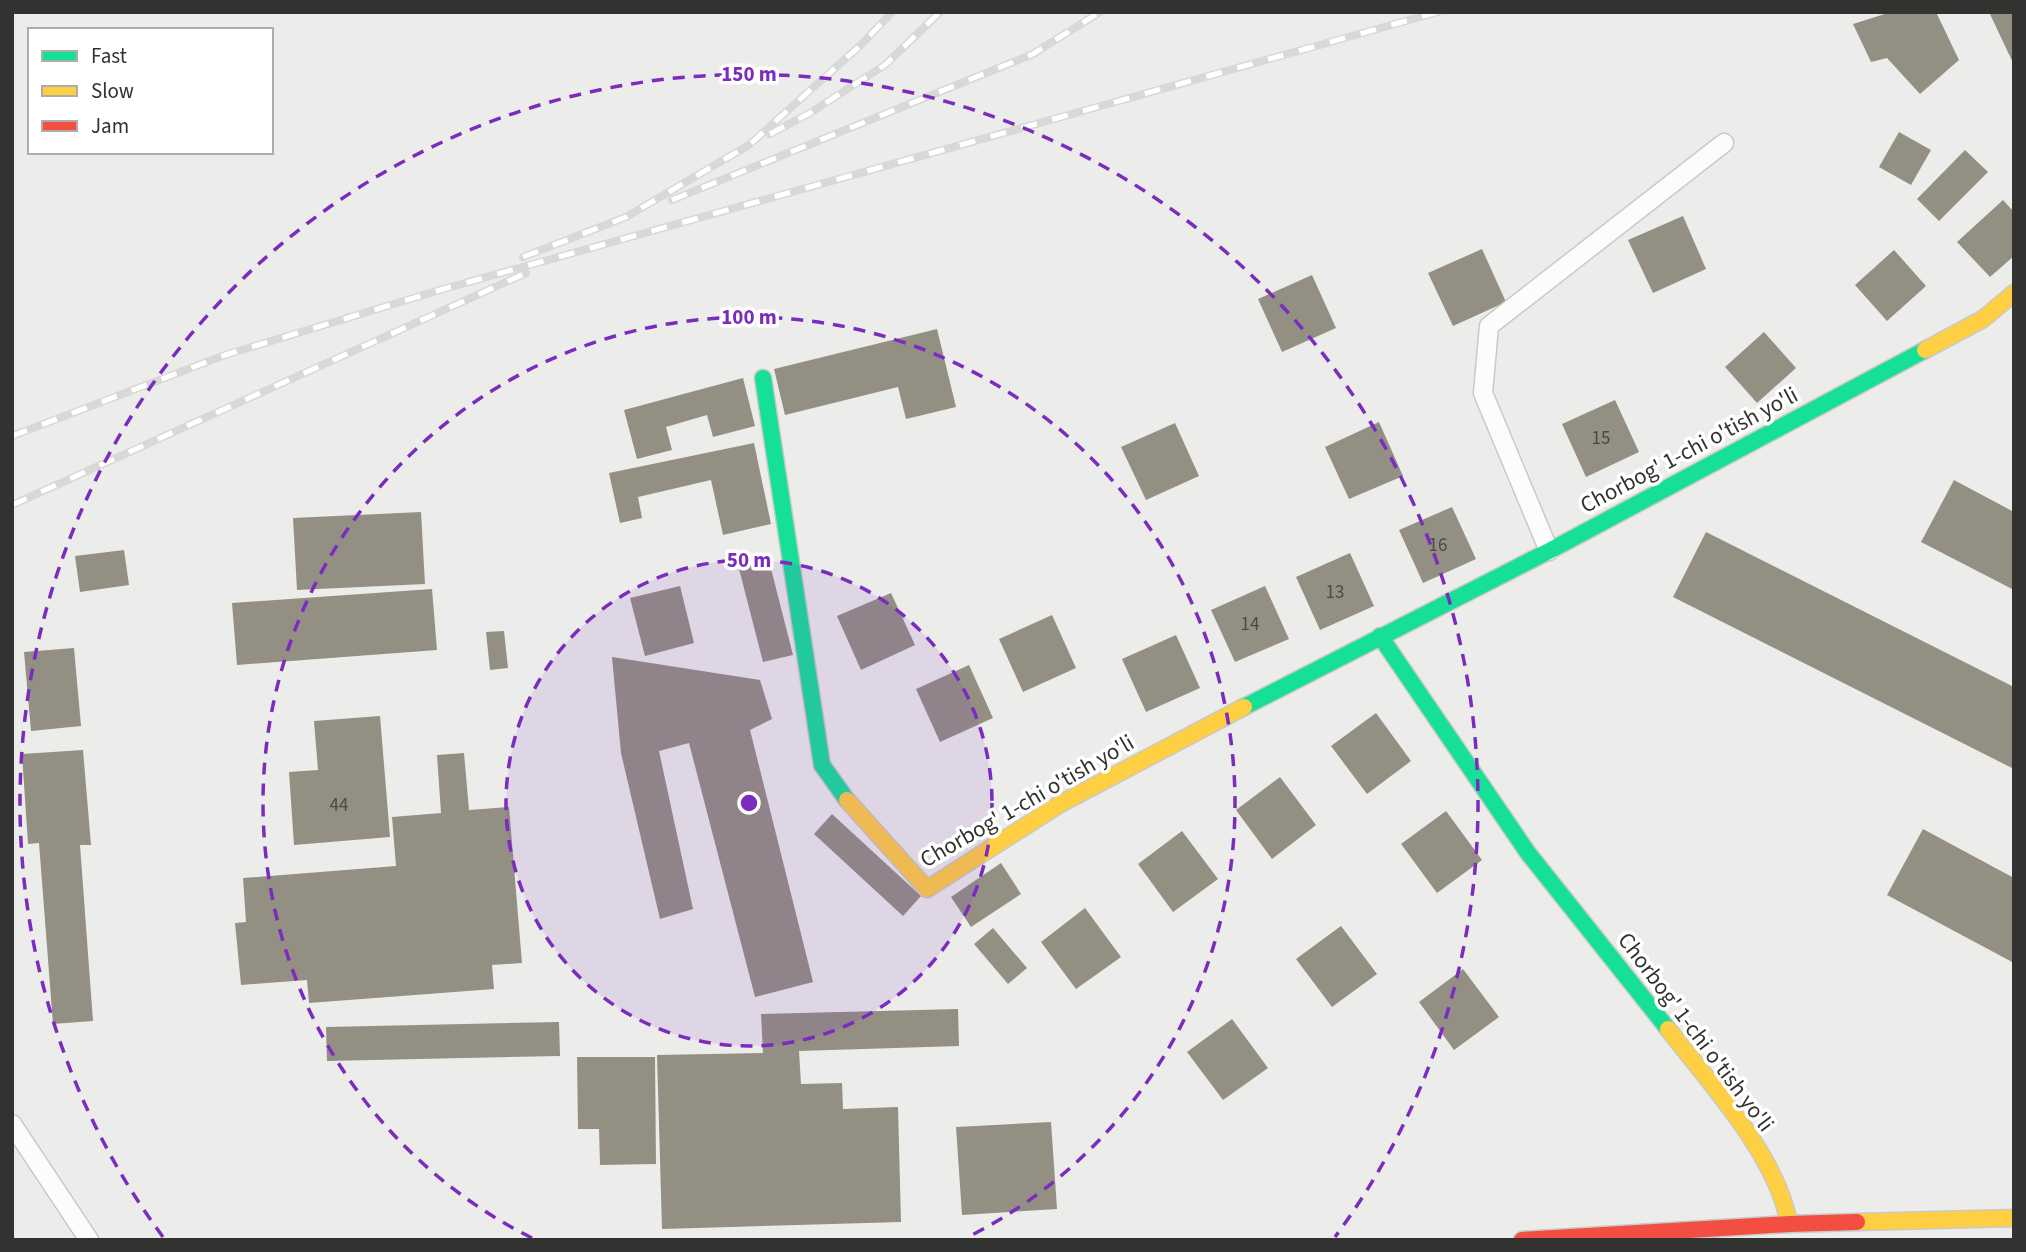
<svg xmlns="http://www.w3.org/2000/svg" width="2026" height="1252" font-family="'Source Sans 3',sans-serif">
  <rect width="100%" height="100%" fill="#ecedeb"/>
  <!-- building -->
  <g fill="#939083">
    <path d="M1891,12H1936L1959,60L1920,94L1887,58L1871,62L1853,24Z"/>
    <path d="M1989,12H2014V65Z"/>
    <path d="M1899,132L1931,150L1911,185L1879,167Z"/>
    <path d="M1965,150L1988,172L1939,221L1917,199Z"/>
    <path d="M2003,200L2014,212V256L1990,277L1957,242Z"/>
    <path d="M1683,216L1706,269L1653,293L1628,240Z"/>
    <path d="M1482,249L1506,302L1453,326L1428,273Z"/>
    <path d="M1894,250L1926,286L1887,321L1855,285Z"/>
    <path d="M1312,275L1336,328L1282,352L1258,299Z"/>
    <path d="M937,329L956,407L906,419L898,387L785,415L774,369Z"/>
    <path d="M1764,332L1796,368L1757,403L1725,367Z"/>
    <path d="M743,378L755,426L713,437L707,415L666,427L672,450L637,459L624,410Z"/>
    <path d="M1615,400L1639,452L1586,477L1562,424Z"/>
    <path d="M1379,422L1403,476L1349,499L1325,447Z"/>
    <path d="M1175,423L1199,476L1146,500L1121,447Z"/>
    <path d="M754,443L771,524L723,535L711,480L638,497L642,518L620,523L609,473Z"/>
    <path d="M1954,480L2014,512V590L1921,542Z"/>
    <path d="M1452,507L1476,559L1423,583L1399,530Z"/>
    <path d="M421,512L425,584L297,590L293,518Z"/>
    <path d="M1706,532L2014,687V769L1673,597Z"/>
    <path d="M124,550L129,585L80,592L75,556Z"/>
    <path d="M767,553L793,655L763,662L737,561Z"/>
    <path d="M1350,553L1374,606L1320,630L1296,577Z"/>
    <path d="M680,586L694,643L645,656L630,598Z"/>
    <path d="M1265,586L1289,639L1235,662L1211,610Z"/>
    <path d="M432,589L437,650L237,665L232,603Z"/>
    <path d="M891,593L915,645L861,670L837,616Z"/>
    <path d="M1052,615L1076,668L1023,692L999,639Z"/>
    <path d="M504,631L508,668L490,670L486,632Z"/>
    <path d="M1176,635L1200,688L1146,712L1122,659Z"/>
    <path d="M74,648L81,726L31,731L24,652Z"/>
    <path d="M612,657L760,680L772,719L750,730L813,982L755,997L689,743L659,751L693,909L660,919L621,753Z"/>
    <path d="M969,665L993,718L940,742L916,689Z"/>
    <path d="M1376,713L1411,761L1367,794L1331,746Z"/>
    <path d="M380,716L390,837L294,845L289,772L318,770L314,721Z"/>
    <path d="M83,750L91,845H80L93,1021L53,1024L39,843L28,844L22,754Z"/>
    <path d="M464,753L469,810L509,807L522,963L492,965L494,989L309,1003L307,980L241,985L235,923L246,922L243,878L396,866L392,817L441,813L437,755Z"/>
    <path d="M1280,777L1316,825L1272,859L1236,810Z"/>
    <path d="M1446,811L1482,860L1437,893L1401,844Z"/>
    <path d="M832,814L921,896L903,916L814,834Z"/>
    <path d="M1923,829L2014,878V963L1887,895Z"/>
    <path d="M1182,831L1218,879L1173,912L1138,864Z"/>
    <path d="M1001,863L1021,894L971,927L951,897Z"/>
    <path d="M1085,908L1121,957L1076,989L1041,942Z"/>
    <path d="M1341,926L1377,974L1332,1007L1296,959Z"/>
    <path d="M993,928L1027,968L1008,984L974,944Z"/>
    <path d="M1463,969L1499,1017L1454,1050L1419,1002Z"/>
    <path d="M958,1009L959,1046L799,1051L801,1084L842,1083L843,1109L898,1107L901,1222L662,1229L657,1055L763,1053L761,1014Z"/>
    <path d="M1232,1019L1268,1068L1223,1100L1187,1052Z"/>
    <path d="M559,1022L560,1056L327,1061L326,1027Z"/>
    <path d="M577,1057H655L656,1164L600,1165L599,1129H578Z"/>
    <path d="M1051,1122L1057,1209L962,1215L956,1127Z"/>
  </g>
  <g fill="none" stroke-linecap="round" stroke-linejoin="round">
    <defs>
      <g id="lane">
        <path d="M1549,551L1483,393L1489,326L1724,143"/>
        <path d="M12,1124L89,1240"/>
      </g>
      <g id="fast">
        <path d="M763,378L822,765L847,800"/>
        <path d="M1380,636L1528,853L1668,1029"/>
        <path d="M1244,707L1549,551L1925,350"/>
      </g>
      <g id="slow">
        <path d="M1925,350L1983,319L2014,293"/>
        <path d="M847,800L927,889L1060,804L1244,707"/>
        <path d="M1668,1029C1709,1082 1778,1157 1789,1224"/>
        <path d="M1857,1222L2014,1218"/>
      </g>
      <path id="jam" d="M1522,1240L1789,1224L1857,1222"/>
    </defs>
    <!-- lane casing -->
    <use href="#lane" stroke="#c9cac8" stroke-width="21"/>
    <!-- fast casing -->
    <use href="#fast" stroke="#c9cac8" stroke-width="19"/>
    <!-- slow casing -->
    <use href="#slow" stroke="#c9cac8" stroke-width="19"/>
    <!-- jam casing -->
    <use href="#jam" stroke="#c9cac8" stroke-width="19"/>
    <!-- lane -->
    <use href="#lane" stroke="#fcfcfc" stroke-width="18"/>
    <!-- fast -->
    <use href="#fast" stroke="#16e098" stroke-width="16"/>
    <!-- slow -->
    <use href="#slow" stroke="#ffcf43" stroke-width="16"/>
    <!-- jam -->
    <use href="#jam" stroke="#f24e42" stroke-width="16"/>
    <defs>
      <g id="rail">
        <path d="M770,134L810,113L885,65L940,12"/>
        <path d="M672,200L1033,54L1100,12"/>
        <path d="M523,257L626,217L749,145L862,44L892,12"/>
        <path d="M12,436L225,355L440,290L1438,12"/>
        <path d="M12,505L526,273"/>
      </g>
    </defs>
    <!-- rail casing -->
    <use href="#rail" stroke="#d8d9d7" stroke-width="8"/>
    <!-- rail -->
    <use href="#rail" stroke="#fffffe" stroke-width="5" stroke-dasharray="16" stroke-linecap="butt"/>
  </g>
  <!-- distance rings -->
  <circle cx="749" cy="803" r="243" fill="#7b2cbf" fill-opacity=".12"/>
  <g fill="none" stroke="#7b2cbf" stroke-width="3.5" stroke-dasharray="12 9">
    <circle cx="749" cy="803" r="243"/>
    <path d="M532 1238A486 486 0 1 1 966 1238"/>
    <path d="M163 1237A729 729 0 1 1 1335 1237"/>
  </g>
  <g text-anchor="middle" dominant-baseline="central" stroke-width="7" stroke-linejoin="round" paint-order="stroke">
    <!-- number labels -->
    <g font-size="19" fill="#4a4a45">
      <text x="1601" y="438">15</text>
      <text x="1438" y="545">16</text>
      <text x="1335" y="592">13</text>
      <text x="1250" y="624">14</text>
      <text x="339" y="805">44</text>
    </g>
    <!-- street labels -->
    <g font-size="23" fill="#323230" stroke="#fffffe">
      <text transform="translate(1689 450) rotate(-28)">Chorbog' 1-chi o'tish yo'li</text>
      <text transform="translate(1027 801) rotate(-30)">Chorbog' 1-chi o'tish yo'li</text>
      <text transform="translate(1696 1032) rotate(53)">Chorbog' 1-chi o'tish yo'li</text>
    </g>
  </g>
  <circle cx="749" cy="803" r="10" fill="#7b2cbf" stroke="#fffffe" stroke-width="3.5"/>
  <g font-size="21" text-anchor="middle" font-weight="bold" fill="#7b2cbf" stroke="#fffffe" stroke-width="7" stroke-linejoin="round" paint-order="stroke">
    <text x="749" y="81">150 m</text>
    <text x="749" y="324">100 m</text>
    <text x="749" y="567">50 m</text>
  </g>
  <!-- border -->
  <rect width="2026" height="1252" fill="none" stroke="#323230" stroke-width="28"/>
  <!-- legend -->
  <rect x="28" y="28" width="245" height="126" fill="#fffffe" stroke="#adadac" stroke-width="2"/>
  <rect x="42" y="51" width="35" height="10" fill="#16e098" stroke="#adadac" stroke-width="2"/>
  <text x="91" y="63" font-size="21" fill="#323230">Fast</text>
  <rect x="42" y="86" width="35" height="10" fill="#ffcf43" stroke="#adadac" stroke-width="2"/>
  <text x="91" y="98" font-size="21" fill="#323230">Slow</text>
  <rect x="42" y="121" width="35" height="10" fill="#f24e42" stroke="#adadac" stroke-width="2"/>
  <text x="91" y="133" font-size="21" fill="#323230">Jam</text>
</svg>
